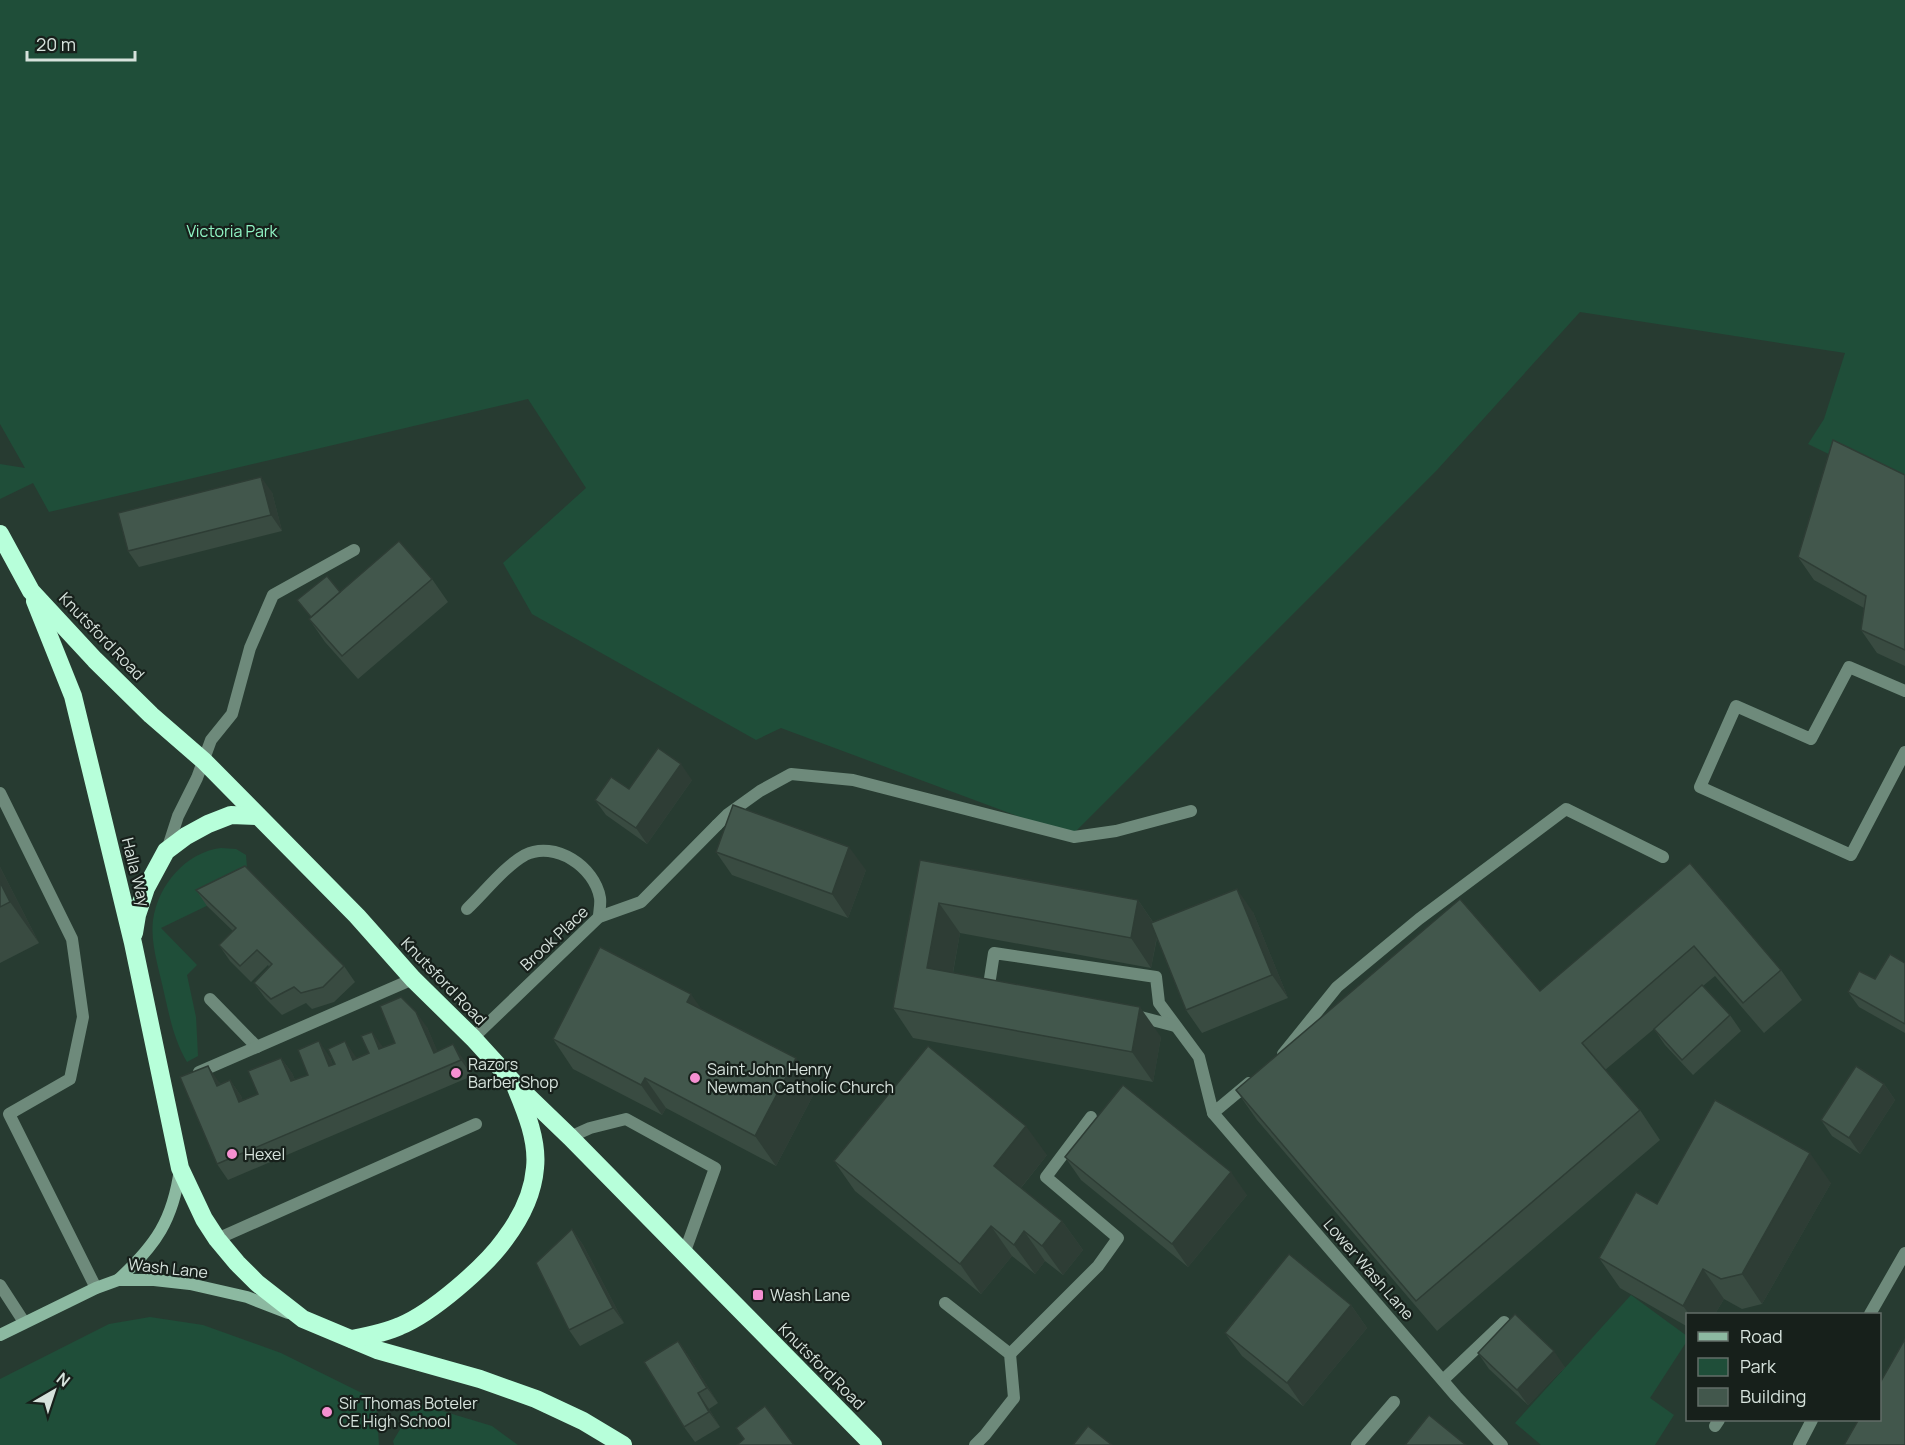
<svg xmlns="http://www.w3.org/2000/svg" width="1905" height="1445" font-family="Manrope,sans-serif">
  <rect width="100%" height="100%" fill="#273b31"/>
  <!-- green -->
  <g fill="#1f4e39">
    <path d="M0,0H1905V491L1808,444L1824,419L1845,353L1580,312L1437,470L1071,836L781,728L756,740L532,614L503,563L586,488L528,399L49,512L33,483L0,499V464L25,468L0,424Z"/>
    <path d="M221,848L236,849L246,855L247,868L256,882L161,928L197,965L187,975L196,1017L198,1056L187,1062C175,1042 170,1019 165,997C160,972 150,945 153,920C158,885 186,852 221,848Z"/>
    <path d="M1631,1295L1687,1336V1341L1650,1398L1674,1415L1655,1445H1541L1515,1423Z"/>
    <path d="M150,1317L203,1325L281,1353L376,1400L379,1445H0V1379L109,1324Z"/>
    <path d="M416,1403L492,1426L518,1445H394L393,1441Z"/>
  </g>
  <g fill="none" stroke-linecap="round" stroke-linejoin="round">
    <!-- lane -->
    <g stroke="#6e8a7b" stroke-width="12">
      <path d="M1905,691L1849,667L1811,739L1736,706L1700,787L1851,855L1905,752"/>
      <path d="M0,793L72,939L83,1017L70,1079L9,1114L96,1288"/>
      <path d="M717,825L728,814L760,791L791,774L853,780L1074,837L1116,831L1191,811"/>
      <path d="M167,850L178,816L197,778L211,740L232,714L250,648L273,595L354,550"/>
      <path d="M467,909C484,893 505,866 525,855C555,840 595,867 600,898C601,904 599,911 599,917"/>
      <path d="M999,988L989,985L994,953L1156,977L1159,1003L1199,1057L1213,1113L1249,1083"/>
      <path d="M210,999L257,1047"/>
      <path d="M1133,1015L1175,1026"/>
      <path d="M1283,1054L1337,987L1419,919L1566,809L1663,857"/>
      <path d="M199,1072L413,979"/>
      <path d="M570,1137L590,1128L626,1119L715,1168L684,1254"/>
      <path d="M0,1285L24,1322"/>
      <path d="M945,1303L1010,1354L1014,1398L985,1435L975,1445"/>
      <path d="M1010,1354L1098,1266L1118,1238L1046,1177L1091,1117"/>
      <path d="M1443,1380L1504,1322"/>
      <path d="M1715,1426L1719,1420"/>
    </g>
    <!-- street -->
    <g stroke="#6e8a7b" stroke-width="12">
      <path d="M473,1038L599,917L641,902L717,825"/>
      <path d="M1213,1113L1456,1396L1502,1445"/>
      <path d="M217,1239L476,1124"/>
      <path d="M1870,1314L1905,1253"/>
      <path d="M1357,1445L1394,1402"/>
      <path d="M1799,1445L1812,1420"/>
    </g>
    <!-- secondary -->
    <g stroke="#8cb9a1" stroke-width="12">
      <path d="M118,1280C156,1245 173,1220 180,1169"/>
      <path d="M0,1335L96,1288L118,1280H154L190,1284L247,1297L288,1313"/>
    </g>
    <!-- highway -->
    <g stroke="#b7ffda" stroke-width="18">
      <path d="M0,534L31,591L95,660L151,715L204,761L357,916L413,979L473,1038L515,1084L570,1137L873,1445"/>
      <path d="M35,601L73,696L133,943L180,1168L204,1219L217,1239L237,1263L257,1283L303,1319L377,1350L480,1379L536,1399L583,1421L623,1445"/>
      <path d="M134,933L137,915L146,888L166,851L186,836L208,824L231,815L258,816"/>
      <path d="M352,1339C368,1336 385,1333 400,1326C432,1313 485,1267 505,1239C520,1219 533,1193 535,1168C538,1141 526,1112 516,1088"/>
    </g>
  </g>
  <!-- wall -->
  <g fill="#394b41">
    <path d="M1905,475V666L1877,653L1861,630L1864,608L1814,580L1798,557Z"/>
    <path d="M272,492L282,531L139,567L128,551Z"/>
    <path d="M432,579L448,602L358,679L325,642L309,619L311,617L297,600L340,592Z"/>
    <path d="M692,780L647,844L606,815L595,800L629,789Z"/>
    <path d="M716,852L866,870L848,918L732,875Z"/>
    <path d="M920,860L1138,900L1153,922L1253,912L1288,998L1202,1033L1186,1010L1157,938L1151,968L960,933L953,973L1161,1037L1153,1082L913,1038L893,1008Z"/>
    <path d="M1690,863L1781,970L1802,1000L1764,1033L1715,976L1703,986L1730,1015L1741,1031L1693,1075L1665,1045L1654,1029L1667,1018L1605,1070L1640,1110L1660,1140L1437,1331L1257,1120L1236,1090L1540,991Z"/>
    <path d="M0,867L39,943L0,963Z"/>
    <path d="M196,890L344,966L355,982L334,1002L312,1009L306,1003L282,1015L265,998L254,983L269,967L268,965L251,982L230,961L219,945L233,931L207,906Z"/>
    <path d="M1905,963V1033L1859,1007L1848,992L1875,979Z"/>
    <path d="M702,1009L817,1088L776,1166L666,1108L662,1115L573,1069L553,1039Z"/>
    <path d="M427,1027L437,1051L464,1060L472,1076L228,1180L217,1164L219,1082L220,1084L230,1080L241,1096L243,1101L258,1094L281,1058L292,1073L295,1080L308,1075L330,1057L333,1065L357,1058L395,1043Z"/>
    <path d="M1884,1084L1895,1100L1860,1154L1832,1136L1821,1120Z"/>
    <path d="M1047,1155L1021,1188L1062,1221L1083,1250L1063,1275L1045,1261L1035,1274L1012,1256L981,1294L855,1191L834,1161Z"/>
    <path d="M1065,1157L1247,1195L1188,1267L1081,1180Z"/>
    <path d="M1831,1183L1762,1304L1742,1309L1724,1299L1715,1314H1688V1327L1620,1288L1599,1258L1657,1204Z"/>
    <path d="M572,1229L583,1245L624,1323L580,1346L569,1330Z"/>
    <path d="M1351,1305L1367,1328L1303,1406L1242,1356L1225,1333Z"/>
    <path d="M678,1341L689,1357L718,1403L709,1409L720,1427L695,1442L684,1427Z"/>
    <path d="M1478,1353L1565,1367L1528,1405L1489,1369Z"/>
  </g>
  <!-- shaded-wall -->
  <g fill="#2e3d35">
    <path d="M261,477L272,492L282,531L271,515Z"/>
    <path d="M681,764L692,780L647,844L636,828Z"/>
    <path d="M849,847L866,870L848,918L832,894Z"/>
    <path d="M0,867L39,943L10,902L0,882Z"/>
    <path d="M1237,889L1253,912L1288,998L1272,975Z"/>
    <path d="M1138,900L1158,930L1151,968L1131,938Z"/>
    <path d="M939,903L960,933L948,998L927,968Z"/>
    <path d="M691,994L712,1024L687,1002Z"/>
    <path d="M1140,1007L1161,1037L1153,1082L1132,1052Z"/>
    <path d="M416,1012L427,1027L445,1068L434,1053Z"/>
    <path d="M372,1032L383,1047L379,1049Z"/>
    <path d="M319,1041L330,1057L340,1082L329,1066Z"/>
    <path d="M345,1041L356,1057L364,1076L353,1060Z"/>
    <path d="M453,1044L464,1060L472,1076L461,1060Z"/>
    <path d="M281,1058L292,1073L302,1097L291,1081Z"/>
    <path d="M796,1058L817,1088L776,1166L755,1136Z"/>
    <path d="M208,1066L219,1082L228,1101L217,1086Z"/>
    <path d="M645,1078L666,1108L662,1115L641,1085Z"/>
    <path d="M230,1080L241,1096L250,1118L239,1102Z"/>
    <path d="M1884,1084L1895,1100L1860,1154L1849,1138Z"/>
    <path d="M1026,1126L1047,1155L1015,1195L994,1166Z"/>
    <path d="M1810,1153L1831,1183L1762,1304L1742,1274Z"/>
    <path d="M1231,1172L1247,1195L1188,1267L1172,1244Z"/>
    <path d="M1062,1221L1083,1250L1063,1275L1042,1246Z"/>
    <path d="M991,1226L1012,1256L981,1294L960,1264Z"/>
    <path d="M572,1229L583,1245L624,1323L613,1308Z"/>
    <path d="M1024,1231L1045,1261L1035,1274L1014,1245Z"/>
    <path d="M1703,1269L1724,1299L1715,1314H1689L1683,1306Z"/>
    <path d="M1351,1305L1367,1328L1303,1406L1287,1383Z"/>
    <path d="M678,1341L689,1357L718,1403L707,1388Z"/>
    <path d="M1554,1351L1565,1367L1528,1405L1517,1390Z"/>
    <path d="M698,1393L709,1409L720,1427L709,1412Z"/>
  </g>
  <!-- building -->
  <g fill="#42574c" stroke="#2e3d35" stroke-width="1.5">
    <path d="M1833,440L1905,475V650L1861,630L1866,596L1798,557Z"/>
    <path d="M261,477L271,515L128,551L118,513Z"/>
    <path d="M399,541L432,579L342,656L309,619Z"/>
    <path d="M327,576L340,592L311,617L297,600Z"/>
    <path d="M658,748L681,764L636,828L595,800L611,777L629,789Z"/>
    <path d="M733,805L849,847L832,894L716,852Z"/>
    <path d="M920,860L1138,900L1131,938L939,903L927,968L1140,1007L1132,1052L893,1008Z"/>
    <path d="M1690,863L1781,970L1743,1003L1694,946L1582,1043L1640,1110L1416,1301L1236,1090L1460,899L1540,991Z"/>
    <path d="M245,866L344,966L323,987L301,993L294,987L271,999L254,983L272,964L257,950L240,966L219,945L236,928L196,890Z"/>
    <path d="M0,882L10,902L0,907Z"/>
    <path d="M1237,889L1272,975L1186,1010L1151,923Z"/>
    <path d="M600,947L691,994L687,1002L796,1058L755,1136L645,1078L641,1085L553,1039Z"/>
    <path d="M1890,954L1905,963V1024L1848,992L1859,971L1875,979Z"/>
    <path d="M1702,985L1730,1015L1682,1060L1654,1029Z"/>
    <path d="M401,997L416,1012L434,1053L453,1044L461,1060L217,1164L180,1077L208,1066L217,1086L230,1080L239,1102L258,1094L248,1071L281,1058L291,1081L308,1075L298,1050L316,1042L319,1041L329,1066L335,1064L328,1049L345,1041L353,1060L369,1053L361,1036L372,1032L379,1049L395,1043L380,1006Z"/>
    <path d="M928,1046L1026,1126L994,1166L1062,1221L1042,1246L1024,1231L1014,1245L991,1226L960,1264L834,1161Z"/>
    <path d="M1856,1066L1884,1084L1849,1138L1821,1120Z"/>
    <path d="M1123,1085L1231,1172L1172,1244L1065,1157Z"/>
    <path d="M1715,1100L1810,1153L1742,1274L1721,1279L1703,1269L1683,1306L1599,1258L1636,1192L1657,1204Z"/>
    <path d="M572,1229L613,1308L569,1330L536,1263Z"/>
    <path d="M1289,1254L1351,1305L1287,1383L1225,1333Z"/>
    <path d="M1515,1314L1554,1351L1517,1390L1478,1353Z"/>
    <path d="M1905,1339V1445H1844L1859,1419H1880V1383Z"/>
    <path d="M678,1341L707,1388L698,1393L709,1412L684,1427L644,1362Z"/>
    <path d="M765,1406L794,1445H737L744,1439L736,1428Z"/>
    <path d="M1429,1415L1466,1445H1405Z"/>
    <path d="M1088,1426L1112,1445H1073Z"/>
  </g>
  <!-- markers -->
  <g fill="#f590d1" stroke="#17201b" stroke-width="2">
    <circle cx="456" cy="1073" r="6"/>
    <circle cx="695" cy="1078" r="6"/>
    <circle cx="232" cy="1154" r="6"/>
    <rect x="752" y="1289" width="12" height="12" rx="3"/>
    <circle cx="327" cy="1412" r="6"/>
  </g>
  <g text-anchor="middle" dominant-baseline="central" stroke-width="4.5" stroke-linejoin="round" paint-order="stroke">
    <!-- park labels -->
    <g font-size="16" fill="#90f4c4" stroke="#17201b">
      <text x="232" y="231">Victoria Park</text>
    </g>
    <!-- street labels -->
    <g font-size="16" fill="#d6e2dc" stroke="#17201b">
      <text transform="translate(102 636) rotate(46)">Knutsford Road</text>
      <text transform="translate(136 872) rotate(76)">Halla Way</text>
      <text transform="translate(554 938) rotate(-43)">Brook Place</text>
      <text transform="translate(444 981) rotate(46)">Knutsford Road</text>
      <text transform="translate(168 1268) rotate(6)">Wash Lane</text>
      <text transform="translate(1369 1269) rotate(49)">Lower Wash Lane</text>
      <text transform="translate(822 1366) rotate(45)">Knutsford Road</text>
    </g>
    <!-- poi labels -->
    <g font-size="16" fill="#d6e2dc" stroke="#17201b" text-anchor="start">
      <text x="468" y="1064">Razors<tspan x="468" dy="18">Barber Shop</tspan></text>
      <text x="707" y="1069">Saint John Henry<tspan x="707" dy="18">Newman Catholic Church</tspan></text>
      <text x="244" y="1154">Hexel</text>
      <text x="770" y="1295">Wash Lane</text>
      <text x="339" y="1403">Sir Thomas Boteler<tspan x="339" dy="18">CE High School</tspan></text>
    </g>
  </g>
  <!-- legend -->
  <rect x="1686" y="1313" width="195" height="108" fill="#17201b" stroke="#636e68" stroke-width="1.5"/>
  <rect x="1698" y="1332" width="30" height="9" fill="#8cb9a1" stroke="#636e68" stroke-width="1.5"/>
  <text x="1740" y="1343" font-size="18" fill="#d6e2dc">Road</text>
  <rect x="1698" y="1358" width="30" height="18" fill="#1f4e39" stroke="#636e68" stroke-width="1.5"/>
  <text x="1740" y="1373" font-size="18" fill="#d6e2dc">Park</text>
  <rect x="1698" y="1388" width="30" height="18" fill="#42574c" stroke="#636e68" stroke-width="1.5"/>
  <text x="1740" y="1403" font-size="18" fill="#d6e2dc">Building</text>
  <!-- north arrow -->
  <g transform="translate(54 1391) rotate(39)" stroke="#17201b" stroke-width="4.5" paint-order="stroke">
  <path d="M0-4.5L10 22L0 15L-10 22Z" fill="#d6e2dc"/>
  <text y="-9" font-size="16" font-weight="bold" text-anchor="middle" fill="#d6e2dc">N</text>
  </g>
  <!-- scale -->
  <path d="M27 51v9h108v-9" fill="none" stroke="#d6e2dc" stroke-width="3"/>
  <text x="36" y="51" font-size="18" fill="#d6e2dc" stroke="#17201b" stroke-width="4.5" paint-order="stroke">20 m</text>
</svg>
